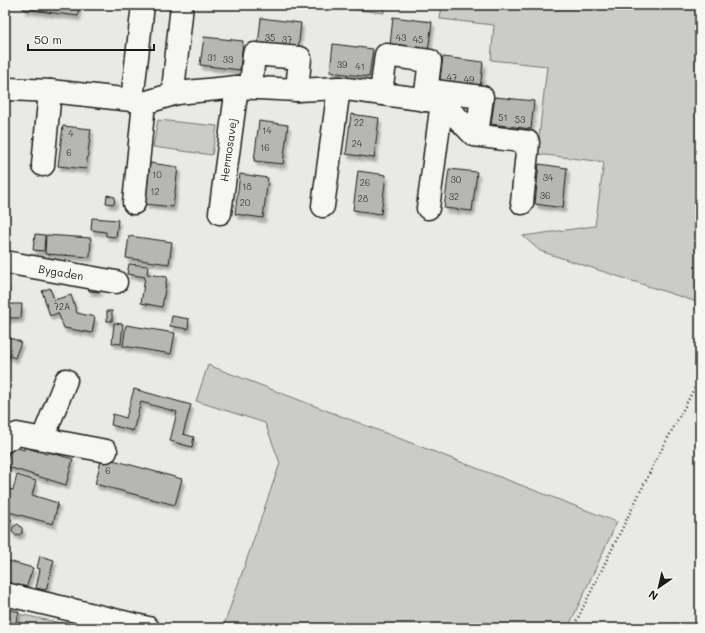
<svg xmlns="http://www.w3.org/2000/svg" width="705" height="633" font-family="Mali,sans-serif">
  <defs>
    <filter id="shadow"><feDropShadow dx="2.5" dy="4.5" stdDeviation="1" flood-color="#0004"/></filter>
  </defs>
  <rect width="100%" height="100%" fill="#e9e9e5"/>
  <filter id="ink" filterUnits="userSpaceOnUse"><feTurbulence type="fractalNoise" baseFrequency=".025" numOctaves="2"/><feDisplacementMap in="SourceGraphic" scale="8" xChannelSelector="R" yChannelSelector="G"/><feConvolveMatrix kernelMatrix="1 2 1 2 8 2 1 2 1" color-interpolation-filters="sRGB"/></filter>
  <g filter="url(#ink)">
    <!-- green -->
    <g fill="#cbcbc7" stroke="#747472">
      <path d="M316,5H384V13Z"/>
      <path d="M442,5H700V303L540,251L523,236L595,226L604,162L537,154L547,66L491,60L494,25L440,19Z"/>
      <path d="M158,120L217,126L212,155L153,147Z"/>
      <path d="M208,365L617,522L568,628H223L280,463L265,423L196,401Z"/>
      <path d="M18,614L85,628H13Z"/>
    </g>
    <!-- building -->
    <g fill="#b6b6b3" stroke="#1c1c1c" filter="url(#shadow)">
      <path d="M24,5H79L78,16L23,9Z"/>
      <path d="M393,17L432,22L428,51L390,46Z"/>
      <path d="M261,18L301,23L298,50L258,45Z"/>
      <path d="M204,37L243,41L240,70L200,65Z"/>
      <path d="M333,44L373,49L369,77L330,72Z"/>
      <path d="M443,57L483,62L480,90L439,86Z"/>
      <path d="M495,97L534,101L531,129L491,124Z"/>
      <path d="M351,114L379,118L374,158L346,154Z"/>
      <path d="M259,121L288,125L283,164L254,161Z"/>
      <path d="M63,126L91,129L86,169L58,166Z"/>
      <path d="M150,163L178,167L173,207L145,204Z"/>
      <path d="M539,164L567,168L563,208L535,204Z"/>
      <path d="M449,169L477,172L472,211L444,208Z"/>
      <path d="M358,171L386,175L381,214L353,210Z"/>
      <path d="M240,174L268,178L263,218L235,214Z"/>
      <path d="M107,195L115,197L114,204L106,203Z"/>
      <path d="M92,218L118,220L116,237L106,236V232L91,230Z"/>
      <path d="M35,234L45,235L44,251L33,250Z"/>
      <path d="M46,235L91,238L90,257L45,254Z"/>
      <path d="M129,236L172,242L169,264L126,258Z"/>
      <path d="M129,264L148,266L147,274L167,277L162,307L141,303L145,277L127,274Z"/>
      <path d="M5,284H7L5,300Z"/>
      <path d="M89,286L99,288V292L89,291Z"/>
      <path d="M50,288L54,300L71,295L77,313L95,317L92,333L64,328L58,313L50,316L42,291Z"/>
      <path d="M7,304H22L21,318H6Z"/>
      <rect x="107" y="311" width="5" height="10"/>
      <path d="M172,316L189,319L188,329L170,326Z"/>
      <path d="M114,323L123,324L121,344L112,343Z"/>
      <path d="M126,325L175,333L171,354L123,346Z"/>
      <path d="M5,336L21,342L15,358L5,354Z"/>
      <path d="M134,389L191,405L183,434L194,437L192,447L170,441L177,412L141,402L133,431L111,425L113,414L126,418Z"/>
      <path d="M11,446L24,450V447L47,454L48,452L73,459L66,485L5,466Z"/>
      <path d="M102,457L182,479L175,505L95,484Z"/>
      <path d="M17,475L36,481L32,495L58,503L53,524L5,511V488L13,490Z"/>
      <path d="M5,517L12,519L6,531L5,530Z"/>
      <path d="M18,524L22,528V533L17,536L12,532L13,527Z"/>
      <path d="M40,556L54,560L46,590L36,588L40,569L37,568Z"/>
      <path d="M5,560L33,568L26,588L5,581Z"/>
      <path d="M5,608L19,612L14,628L5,626Z"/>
    </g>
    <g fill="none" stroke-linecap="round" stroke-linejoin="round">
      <defs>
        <g id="minor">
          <path d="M251,87L254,54L300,58L297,90"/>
          <path d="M5,90L9,89L50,91L132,100L144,103L177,93L237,87L297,90L339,88L442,102L474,135L528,142L522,203"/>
          <path d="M426,90L482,97L477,135"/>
          <path d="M177,93L174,81L182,5"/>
          <path d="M381,93L386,55L430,61L425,100"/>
          <path d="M132,100L143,5"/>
          <path d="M43,165L50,91"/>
          <path d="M134,203L144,103"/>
          <path d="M323,206L339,88"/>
          <path d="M428,208L442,102"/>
          <path d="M220,213L237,87"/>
          <path d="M5,262L116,282"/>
          <path d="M43,438L66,380"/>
          <path d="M5,441L17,434L106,451"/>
          <path d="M5,594L148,628"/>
        </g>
      </defs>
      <!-- minor casing -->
      <use href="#minor" stroke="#1c1c1c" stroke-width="25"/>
      <!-- path -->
      <path stroke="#1c1c1c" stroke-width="2.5" stroke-dasharray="1 3" stroke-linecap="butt" d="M573,628L655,462L700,378"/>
      <!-- minor -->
      <use href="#minor" stroke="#f6f6f2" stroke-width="22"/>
    </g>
  </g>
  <g text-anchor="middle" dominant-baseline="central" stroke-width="3" stroke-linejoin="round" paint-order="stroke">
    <!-- number labels -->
    <g font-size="9" fill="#424242">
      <text x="270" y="37">35</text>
      <text x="401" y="37">43</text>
      <text x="287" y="39">37</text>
      <text x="418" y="39">45</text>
      <text x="212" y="57">31</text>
      <text x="228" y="59">33</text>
      <text x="342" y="64">39</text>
      <text x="360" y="66">41</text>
      <text x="452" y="77">47</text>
      <text x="469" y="79">49</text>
      <text x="503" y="117">51</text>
      <text x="520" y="119">53</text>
      <text x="359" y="122">22</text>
      <text x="267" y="130">14</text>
      <text x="71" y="133">4</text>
      <text x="357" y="143">24</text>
      <text x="265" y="147">16</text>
      <text x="69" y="152">6</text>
      <text x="157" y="174">10</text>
      <text x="548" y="177">34</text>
      <text x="456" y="179">30</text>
      <text x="365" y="182">26</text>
      <text x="247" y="186">18</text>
      <text x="155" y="191">12</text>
      <text x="545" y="195">36</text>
      <text x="454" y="196">32</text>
      <text x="363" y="198">28</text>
      <text x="245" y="202">20</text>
      <text x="62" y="306">72A</text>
      <text x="108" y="470">6</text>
    </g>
    <!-- street labels -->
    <g font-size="11" fill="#1c1c1c" stroke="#f6f6f2">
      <text transform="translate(228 150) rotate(-82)">Hermosavej</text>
      <text transform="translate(61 272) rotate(10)">Bygaden</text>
    </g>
  </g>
  <!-- margin -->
  <rect width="705" height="633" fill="none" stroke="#f6f6f2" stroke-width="20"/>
  <rect x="10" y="10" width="685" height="613" fill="none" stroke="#1c1c1c" stroke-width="1.5" filter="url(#ink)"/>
  <!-- north arrow -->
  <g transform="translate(659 587) rotate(214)" stroke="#f6f6f2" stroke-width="3" paint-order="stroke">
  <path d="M0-3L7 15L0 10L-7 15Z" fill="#1c1c1c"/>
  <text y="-6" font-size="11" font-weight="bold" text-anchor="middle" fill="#1c1c1c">N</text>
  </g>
  <!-- scale -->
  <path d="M28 44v6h126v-6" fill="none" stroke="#1c1c1c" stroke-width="2"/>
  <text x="34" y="44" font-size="12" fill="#1c1c1c" stroke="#f6f6f2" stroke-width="3" paint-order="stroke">50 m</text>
</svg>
